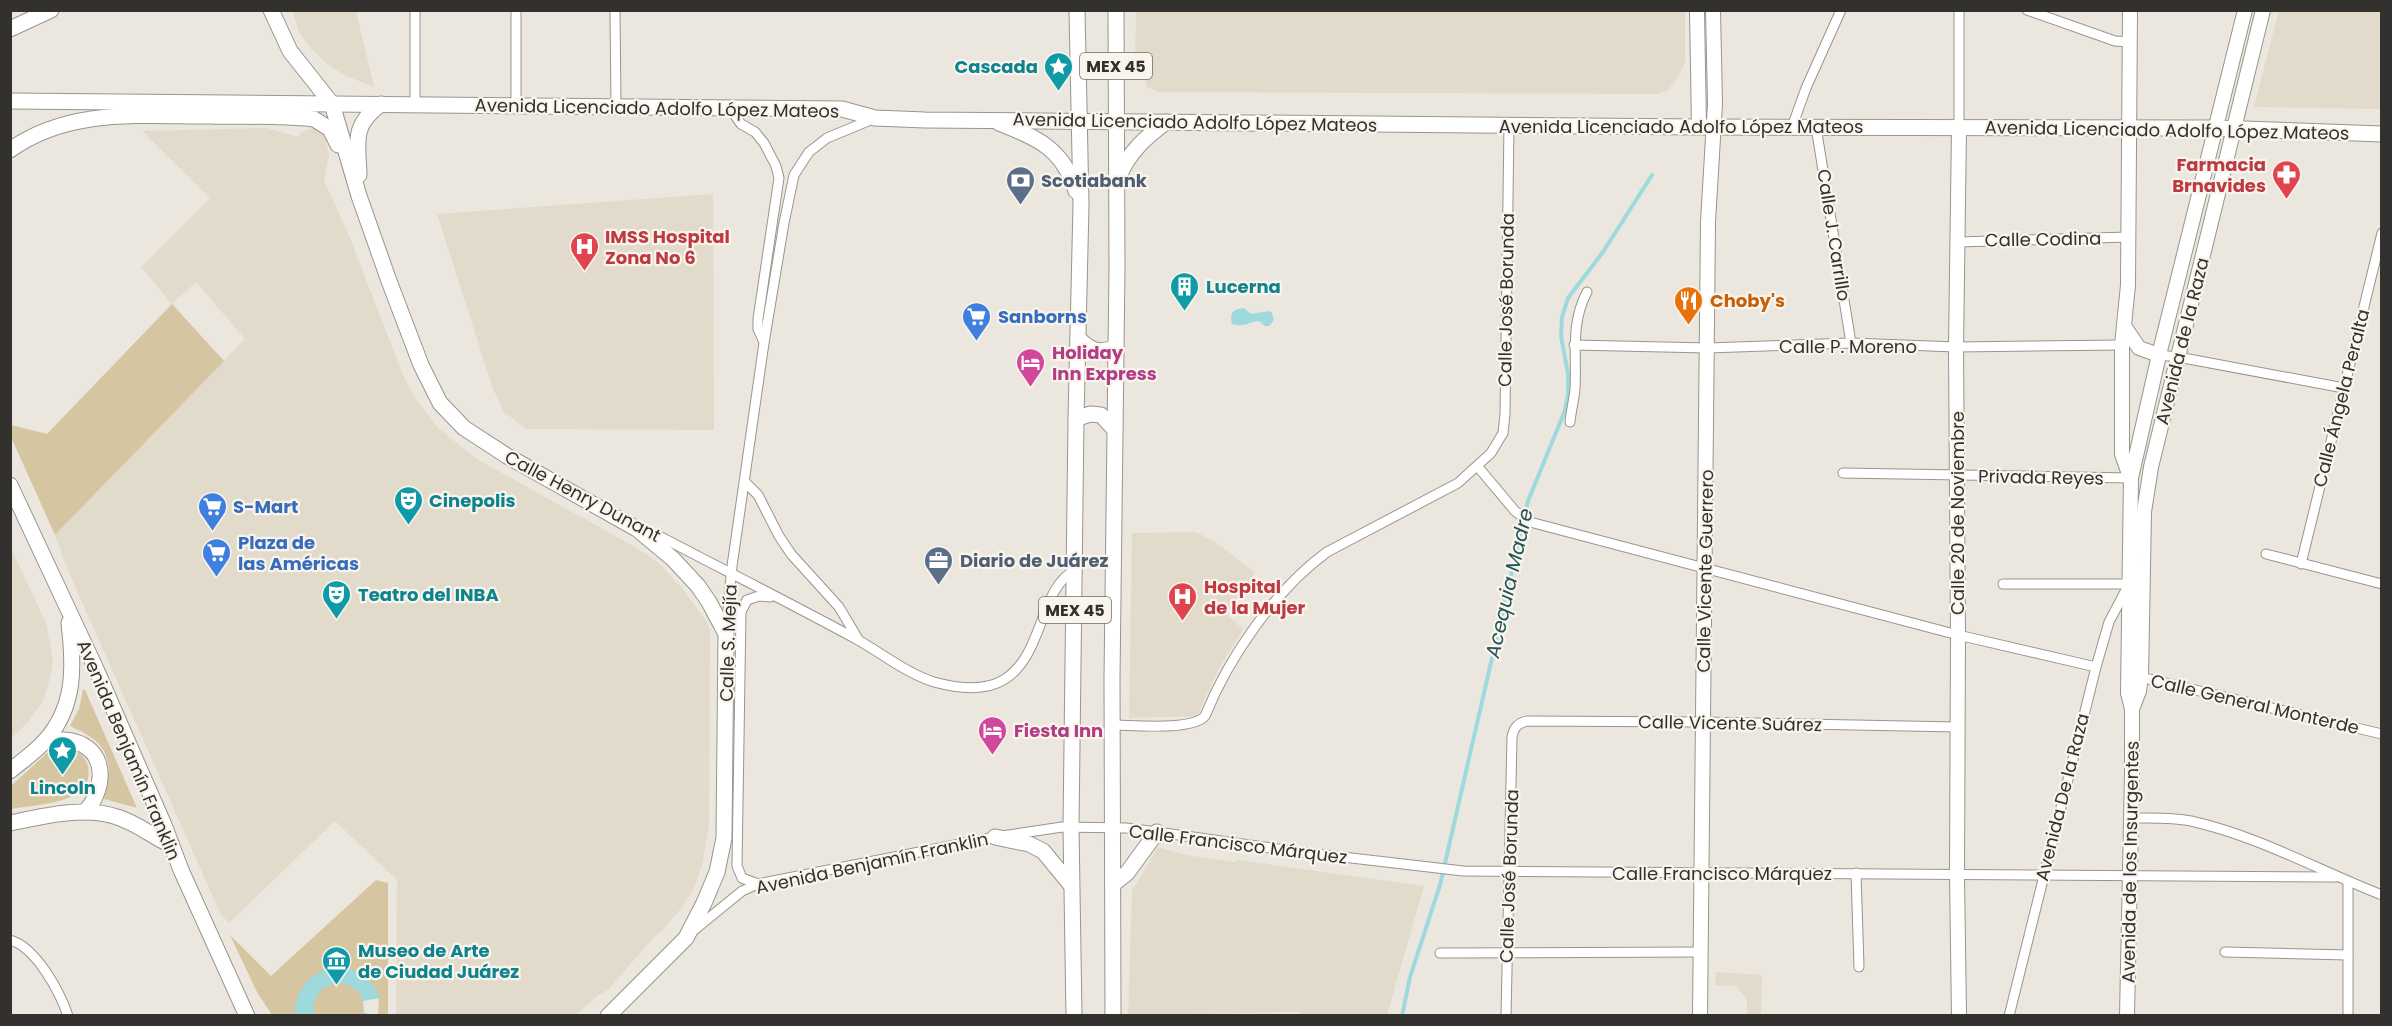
<svg xmlns="http://www.w3.org/2000/svg" width="2392" height="1026" font-family="Poppins,sans-serif">
  <rect width="100%" height="100%" fill="#ebe7de"/>
  <!-- built -->
  <g fill="#e2dbcb">
    <path d="M2279,10L2381,11V109L2254,107Z"/>
    <path d="M292,11H356L374,87L344,75L327,64L307,44L299,32Z"/>
    <path d="M1136,11H1685V63L1677,79L1667,91L1657,94L1158,92L1147,87L1144,72L1135,68Z"/>
    <path d="M267,128L298,137L302,132L309,129H316L322,133L326,140L329,154L324,180L350,238L403,375L414,396L438,428L477,459L635,547L659,563L682,588L708,624L710,631L709,825L702,866L694,888L683,906L661,932L654,937L608,990L596,997L576,1015H396L397,880L335,821L229,923L220,913L66,566L55,535L245,339L196,282L172,304L141,267L210,198L142,131Z"/>
    <path d="M713,194L714,430L526,429L504,412L493,389L437,214Z"/>
    <path d="M1196,532L1220,545L1255,573L1226,614L1243,629L1218,670L1197,716L1129,718L1132,533Z"/>
    <path d="M10,546L46,623L53,659L51,675L42,703L27,723L11,738Z"/>
    <path d="M1158,847L1186,855L1235,862L1238,860L1424,886L1387,1015L1302,1016L1301,1012L1128,1015L1132,891Z"/>
    <path d="M1716,972L1762,975L1761,1015H1747V999L1735,986L1715,985Z"/>
  </g>
  <!-- green -->
  <g fill="#d5c5a1">
    <path d="M172,304L224,361L55,535L11,437V425L47,434Z"/>
    <path d="M83,690H85L137,808L104,799C115,760 108,742 70,726L79,709Z"/>
    <path d="M68,747C78,751 85,756 88,766C96,805 35,804 11,809V786L47,753Z"/>
    <path d="M376,880L388,883V1015H272L257,992L230,935L271,976Z"/>
  </g>
  <!-- water -->
  <g fill="#9ed9dd">
    <path d="M1244,308L1251,314L1269,311L1272,313L1274,320L1269,326H1265L1259,321C1248,322 1243,328 1232,324C1229,313 1233,309 1244,308Z"/>
    <path d="M342,967C359,970 374,980 379,998L375,999V1015H363C371,973 308,973 314,1015L295,1016C294,988 314,967 342,967Z"/>
  </g>
  <!-- pier -->
  <path fill="#ebe7de" d="M379,998L378,1016L364,1013L363,1001Z"/>
  <g fill="none" stroke-linecap="round" stroke-linejoin="round">
    <!-- stream -->
    <path stroke="#9ed9dd" stroke-width="4" d="M1402,1016L1410,977L1440,885L1528,501L1564,413L1568,396V374L1561,336L1562,317L1568,298L1603,252L1652,175"/>
    <defs>
      <g id="street">
        <path d="M516,10V107"/>
        <path d="M615,10L616,107"/>
        <path d="M1959,10V128"/>
        <path d="M2027,10L2115,41L2130,42"/>
        <path d="M415,105V10"/>
        <path d="M729,107L741,124L755,132L764,143L776,166L779,178L758,319V329L764,342"/>
        <path d="M1792,127L1806,88L1841,10"/>
        <path d="M1816,127L1851,343"/>
        <path d="M1958,242L2129,237"/>
        <path d="M1574,345L1708,348L1851,343L1956,347L2122,345"/>
        <path d="M2159,355L2178,357L2344,388"/>
        <path d="M1570,422C1571,411 1574,400 1575,389C1577,355 1570,324 1587,292"/>
        <path d="M1478,467L1515,511L1530,522L1958,635L2096,667"/>
        <path d="M1843,473L2131,478"/>
        <path d="M746,483L758,495L779,536L791,554L839,607L858,639"/>
        <path d="M646,532L663,538C728,572 794,605 858,640C883,654 906,673 934,682C956,688 985,692 1005,679C1044,654 1039,589 1075,570"/>
        <path d="M2266,554L2382,584"/>
        <path d="M2301,564L2382,233"/>
        <path d="M2003,584H2129"/>
        <path d="M726,632L732,566L764,343L784,223L794,175L809,152L827,138L873,119"/>
        <path d="M2136,676L2382,734"/>
        <path d="M1112,725C1133,725 1192,731 1205,716C1229,657 1275,590 1327,552L1458,483L1491,453L1503,433L1505,414L1509,125"/>
        <path d="M2131,818C2152,818 2172,817 2191,821C2258,836 2318,870 2382,895"/>
        <path d="M1856,873L1859,967"/>
        <path d="M758,884L742,878L737,866L741,612L747,600L759,596L770,597"/>
        <path d="M693,931L742,891L758,884L995,837L1062,827L1126,828L1157,832L1300,852L1463,871L2335,877"/>
        <path d="M10,940C36,947 60,992 68,1016"/>
        <path d="M2225,952L2348,955"/>
        <path d="M1440,953L1701,952"/>
        <path d="M1506,1016L1512,737C1514,727 1518,723 1527,721L1703,722L1957,727"/>
        <path d="M2009,1016L2096,667L2109,622L2128,586"/>
        <path d="M2348,1016V882"/>
      </g>
      <g id="secondary">
        <path d="M1697,10L1699,127"/>
        <path d="M2130,10L2128,285L2122,345V454L2130,477"/>
        <path d="M2124,326L2139,348L2159,355"/>
        <path d="M2132,709L2139,691L2141,677L2144,512L2151,467L2263,10"/>
        <path d="M1700,1016L1708,222L1715,104L1713,10"/>
        <path d="M1959,1016L1957,876L1958,635L1956,347L1959,128"/>
        <path d="M2127,1016L2132,773V709L2128,693L2131,478L2159,355L2245,10"/>
      </g>
      <g id="primary">
        <path d="M271,10L290,51L332,104L359,196L389,281L421,365L440,403L464,428L507,456L637,529L673,559L698,586L709,602L726,634L724,838L717,872L704,903L686,938L608,1016"/>
        <path d="M10,29L51,10"/>
        <path d="M10,101L842,109L875,118L925,120L1699,127L2215,128L2382,134"/>
        <path d="M999,123C1038,138 1063,149 1076,191"/>
        <path d="M10,150C69,108 140,116 209,116C244,117 279,115 314,119L330,129L338,145"/>
        <path d="M359,175C358,142 351,126 381,104"/>
        <path d="M1119,176C1129,152 1146,137 1166,122"/>
        <path d="M1078,338C1091,351 1099,354 1116,347"/>
        <path d="M1076,419L1090,414L1101,415L1115,430"/>
        <path d="M10,485L96,669L164,825L181,870L247,1016"/>
        <path d="M45,741C58,740 71,738 83,745C109,759 102,794 85,812"/>
        <path d="M10,771C22,761 35,752 45,741C76,706 74,666 69,623"/>
        <path d="M10,823C44,816 84,806 117,817C137,823 153,837 171,845"/>
        <path d="M995,837L1029,844L1043,851L1071,885"/>
        <path d="M1113,884L1127,873L1157,832"/>
        <path d="M1074,1016L1071,827L1076,419L1081,205L1077,10"/>
        <path d="M1113,1016L1112,678L1117,269L1116,10"/>
      </g>
    </defs>
    <!-- street casing -->
    <use href="#street" stroke="#98958c" stroke-width="11"/>
    <!-- secondary casing -->
    <use href="#secondary" stroke="#98958c" stroke-width="16"/>
    <!-- primary casing -->
    <use href="#primary" stroke="#98958c" stroke-width="17"/>
    <!-- street -->
    <use href="#street" stroke="#fff" stroke-width="9"/>
    <!-- secondary -->
    <use href="#secondary" stroke="#fff" stroke-width="14"/>
    <!-- primary -->
    <use href="#primary" stroke="#fff" stroke-width="15"/>
  </g>
  <!-- icons -->
  <defs>
    <symbol id="sight-pin" viewBox="-11 -11 22 30"><path d="M0 17L-7.5 6A9.5 9.5 0 1 1 7.5 6Z" fill="#0f9aa8" stroke="#f9f5ec"/><path d="M0-6L1.8-2.2L6-1.7L2.9 1.2L3.7 5.4L0 3.3L-3.7 5.4L-2.9 1.2L-6-1.7L-1.8-2.2Z" fill="#fff"/></symbol>
    <symbol id="pharmacy-pin" viewBox="-11 -11 22 30"><path d="M0 17L-7.5 6A9.5 9.5 0 1 1 7.5 6Z" fill="#e0444e" stroke="#f9f5ec"/><path d="M-2-6h4v4h4v4h-4v4h-4v-4h-4v-4h4Z" fill="#fff"/></symbol>
    <symbol id="bank-pin" viewBox="-11 -11 22 30"><path d="M0 17L-7.5 6A9.5 9.5 0 1 1 7.5 6Z" fill="#5c6f8a" stroke="#f9f5ec"/><path d="M-6-4H6V4H-6ZM0-2.3a2.3 2.3 0 1 0 0 4.6a2.3 2.3 0 1 0 0-4.6Z" fill="#fff"/></symbol>
    <symbol id="hospital-pin" viewBox="-11 -11 22 30"><path d="M0 17L-7.5 6A9.5 9.5 0 1 1 7.5 6Z" fill="#e0444e" stroke="#f9f5ec"/><path d="M-5-5h3v3.5h4V-5h3V5h-3V1.5h-4V5h-3Z" fill="#fff"/></symbol>
    <symbol id="building-pin" viewBox="-11 -11 22 30"><path d="M0 17L-7.5 6A9.5 9.5 0 1 1 7.5 6Z" fill="#0f9aa8" stroke="#f9f5ec"/><path d="M-4-6H4V6H1V3H-1V6H-4ZM-2.5-4.3h1.7v1.8h-1.7ZM.8-4.3h1.7v1.8H.8ZM-2.5-1h1.7V.8h-1.7ZM.8-1h1.7V.8H.8Z" fill="#fff"/></symbol>
    <symbol id="restaurant-pin" viewBox="-11 -11 22 30"><path d="M0 17L-7.5 6A9.5 9.5 0 1 1 7.5 6Z" fill="#e8710a" stroke="#f9f5ec"/><path d="M-5-6h1v4h1v-4h1v4h1v-4h1v5L-1.5 .5V6h-2V.5L-5-1ZM5-6V6H3V1.5H1.5Q1.5-4 5-6Z" fill="#fff"/></symbol>
    <symbol id="supermarket-pin" viewBox="-11 -11 22 30"><path d="M0 17L-7.5 6A9.5 9.5 0 1 1 7.5 6Z" fill="#3f7fe0" stroke="#f9f5ec"/><path d="M-6-5.5h2.5l.6 2H6L4.5 2H-2.5L-4.4-4H-6ZM-1.5 3.2a1.3 1.3 0 1 0 .1 0ZM3 3.2a1.3 1.3 0 1 0 .1 0Z" fill="#fff"/></symbol>
    <symbol id="hotel-pin" viewBox="-11 -11 22 30"><path d="M0 17L-7.5 6A9.5 9.5 0 1 1 7.5 6Z" fill="#d1479c" stroke="#f9f5ec"/><path d="M-6-4.5h1.5V1H6V5H4.5V3h-9V5H-6ZM-4 0a1.8 1.8 0 1 1 3.6 0ZM.5 0V-2.5h3Q6-2.5 6 0Z" fill="#fff"/></symbol>
    <symbol id="theatre-pin" viewBox="-11 -11 22 30"><path d="M0 17L-7.5 6A9.5 9.5 0 1 1 7.5 6Z" fill="#0f9aa8" stroke="#f9f5ec"/><path d="M-5-5.5Q0-4 5-5.5V0Q5 5 0 6Q-5 5-5 0ZM-3.3-2.5H-1v1.5H-3.3ZM1-2.5H3.3v1.5H1ZM-2.8 1Q0 5.5 2.8 1Z" fill="#fff"/></symbol>
    <symbol id="office-pin" viewBox="-11 -11 22 30"><path d="M0 17L-7.5 6A9.5 9.5 0 1 1 7.5 6Z" fill="#5c6f8a" stroke="#f9f5ec"/><path d="M-6-3h4V-5.5h4V-3h4V5H-6ZM-1-4.5V-3h2v-1.5ZM-6 0V1H6V0Z" fill="#fff"/></symbol>
    <symbol id="museum-pin" viewBox="-11 -11 22 30"><path d="M0 17L-7.5 6A9.5 9.5 0 1 1 7.5 6Z" fill="#0f9aa8" stroke="#f9f5ec"/><path d="M0-6L6-3V-2H-6V-3ZM-5-1h2V3h-2ZM-1-1h2V3h-2ZM3-1h2V3H3ZM-6 4H6V6H-6Z" fill="#fff"/></symbol>
  </defs>
  <g fill-rule="evenodd">
    <use href="#sight-pin" x="1042" y="50" width="33" height="45"/>
    <use href="#pharmacy-pin" x="2270" y="158" width="33" height="45"/>
    <use href="#bank-pin" x="1004" y="164" width="33" height="45"/>
    <use href="#hospital-pin" x="568" y="230" width="33" height="45"/>
    <use href="#building-pin" x="1168" y="270" width="33" height="45"/>
    <use href="#restaurant-pin" x="1672" y="284" width="33" height="45"/>
    <use href="#supermarket-pin" x="960" y="300" width="33" height="45"/>
    <use href="#hotel-pin" x="1014" y="346" width="33" height="45"/>
    <use href="#theatre-pin" x="392" y="484" width="33" height="45"/>
    <use href="#supermarket-pin" x="196" y="490" width="33" height="45"/>
    <use href="#supermarket-pin" x="200" y="536" width="33" height="45"/>
    <use href="#office-pin" x="922" y="544" width="33" height="45"/>
    <use href="#theatre-pin" x="320" y="578" width="33" height="45"/>
    <use href="#hospital-pin" x="1166" y="580" width="33" height="45"/>
    <use href="#hotel-pin" x="976" y="714" width="33" height="45"/>
    <use href="#sight-pin" x="46" y="734" width="33" height="45"/>
    <use href="#museum-pin" x="320" y="944" width="33" height="45"/>
  </g>
  <g text-anchor="middle" dominant-baseline="central" stroke-width="4.5" stroke-linejoin="round" paint-order="stroke">
    <!-- shield labels -->
    <g fill="#f9f5ec" stroke="#6e6c66" stroke-width="1.5">
      <rect x="1080" y="53" width="72" height="26" rx="4.5"/>
      <rect x="1039" y="597" width="72" height="26" rx="4.5"/>
    </g>
    <g font-size="16" font-weight="bold" fill="#32312d">
      <text x="1116" y="66">MEX 45</text>
      <text x="1075" y="610">MEX 45</text>
    </g>
    <!-- culture labels -->
    <g font-size="18" font-weight="bold" fill="#0d838f" stroke="#f9f5ec" text-anchor="start">
      <text x="1038" y="66" text-anchor="end">Cascada</text>
      <text x="1206" y="286">Lucerna</text>
      <text x="429" y="500">Cinepolis</text>
      <text x="358" y="594">Teatro del INBA</text>
      <text x="63" y="787" text-anchor="middle">Lincoln</text>
      <text x="358" y="950">Museo de Arte<tspan x="358" dy="21">de Ciudad Juárez</tspan></text>
    </g>
    <!-- street labels -->
    <g font-size="18" fill="#32312d" stroke="#f9f5ec">
      <text transform="translate(657 108) rotate(1)">Avenida Licenciado Adolfo López Mateos</text>
      <text transform="translate(1195 122) rotate(1)">Avenida Licenciado Adolfo López Mateos</text>
      <text x="1681" y="126">Avenida Licenciado Adolfo López Mateos</text>
      <text transform="translate(2167 130) rotate(1)">Avenida Licenciado Adolfo López Mateos</text>
      <text transform="translate(1834 235) rotate(81)">Calle J. Carrillo</text>
      <text transform="translate(2043 239) rotate(-1)">Calle Codina</text>
      <text transform="translate(1506 300) rotate(-89)">Calle José Borunda</text>
      <text transform="translate(2182 341) rotate(-76)">Avenida de la Raza</text>
      <text x="1848" y="346">Calle P. Moreno</text>
      <text transform="translate(2341 398) rotate(-76)">Calle Ángela Peralta</text>
      <text transform="translate(2041 477) rotate(1)">Privada Reyes</text>
      <text transform="translate(583 496) rotate(28)">Calle Henry Dunant</text>
      <text transform="translate(1957 513) rotate(-90)">Calle 20 de Noviembre</text>
      <text transform="translate(1705 571) rotate(-89)">Calle Vicente Guerrero</text>
      <text transform="translate(728 643) rotate(-88)">Calle S. Mejía</text>
      <text transform="translate(2255 704) rotate(13)">Calle General Monterde</text>
      <text transform="translate(1730 723) rotate(1)">Calle Vicente Suárez</text>
      <text transform="translate(129 750) rotate(67)">Avenida Benjamín Franklin</text>
      <text transform="translate(2062 797) rotate(-76)">Avenida De la Raza</text>
      <text transform="translate(1238 844) rotate(7)">Calle Francisco Márquez</text>
      <text transform="translate(2130 862) rotate(-89)">Avenida de los Insurgentes</text>
      <text transform="translate(872 863) rotate(-12)">Avenida Benjamín Franklin</text>
      <text x="1722" y="873">Calle Francisco Márquez</text>
      <text transform="translate(1509 876) rotate(-88)">Calle José Borunda</text>
    </g>
    <!-- health labels -->
    <g font-size="18" font-weight="bold" fill="#be3a42" stroke="#f9f5ec" text-anchor="start">
      <text x="2266" y="164" text-anchor="end">Farmacia<tspan x="2266" dy="21">Brnavides</tspan></text>
      <text x="605" y="236">IMSS Hospital<tspan x="605" dy="21">Zona No 6</tspan></text>
      <text x="1204" y="586">Hospital<tspan x="1204" dy="21">de la Mujer</tspan></text>
    </g>
    <!-- service labels -->
    <g font-size="18" font-weight="bold" fill="#4e5e75" stroke="#f9f5ec" text-anchor="start">
      <text x="1041" y="180">Scotiabank</text>
      <text x="960" y="560">Diario de Juárez</text>
    </g>
    <!-- food labels -->
    <g font-size="18" font-weight="bold" fill="#c56008" stroke="#f9f5ec" text-anchor="start">
      <text x="1710" y="300">Choby's</text>
    </g>
    <!-- shop labels -->
    <g font-size="18" font-weight="bold" fill="#366cbe" stroke="#f9f5ec" text-anchor="start">
      <text x="998" y="316">Sanborns</text>
      <text x="233" y="506">S-Mart</text>
      <text x="238" y="542">Plaza de<tspan x="238" dy="21">las Américas</tspan></text>
    </g>
    <!-- hotel labels -->
    <g font-size="18" font-weight="bold" fill="#b23c85" stroke="#f9f5ec" text-anchor="start">
      <text x="1052" y="352">Holiday<tspan x="1052" dy="21">Inn Express</tspan></text>
      <text x="1014" y="730">Fiesta Inn</text>
    </g>
    <!-- water labels -->
    <g font-size="20" font-style="italic" fill="#215357" stroke="#f9f5ec">
      <text transform="translate(1509 583) rotate(-77)">Acequia Madre</text>
    </g>
  </g>
  <!-- border -->
  <rect width="2392" height="1026" fill="none" stroke="#32312d" stroke-width="24"/>
</svg>
